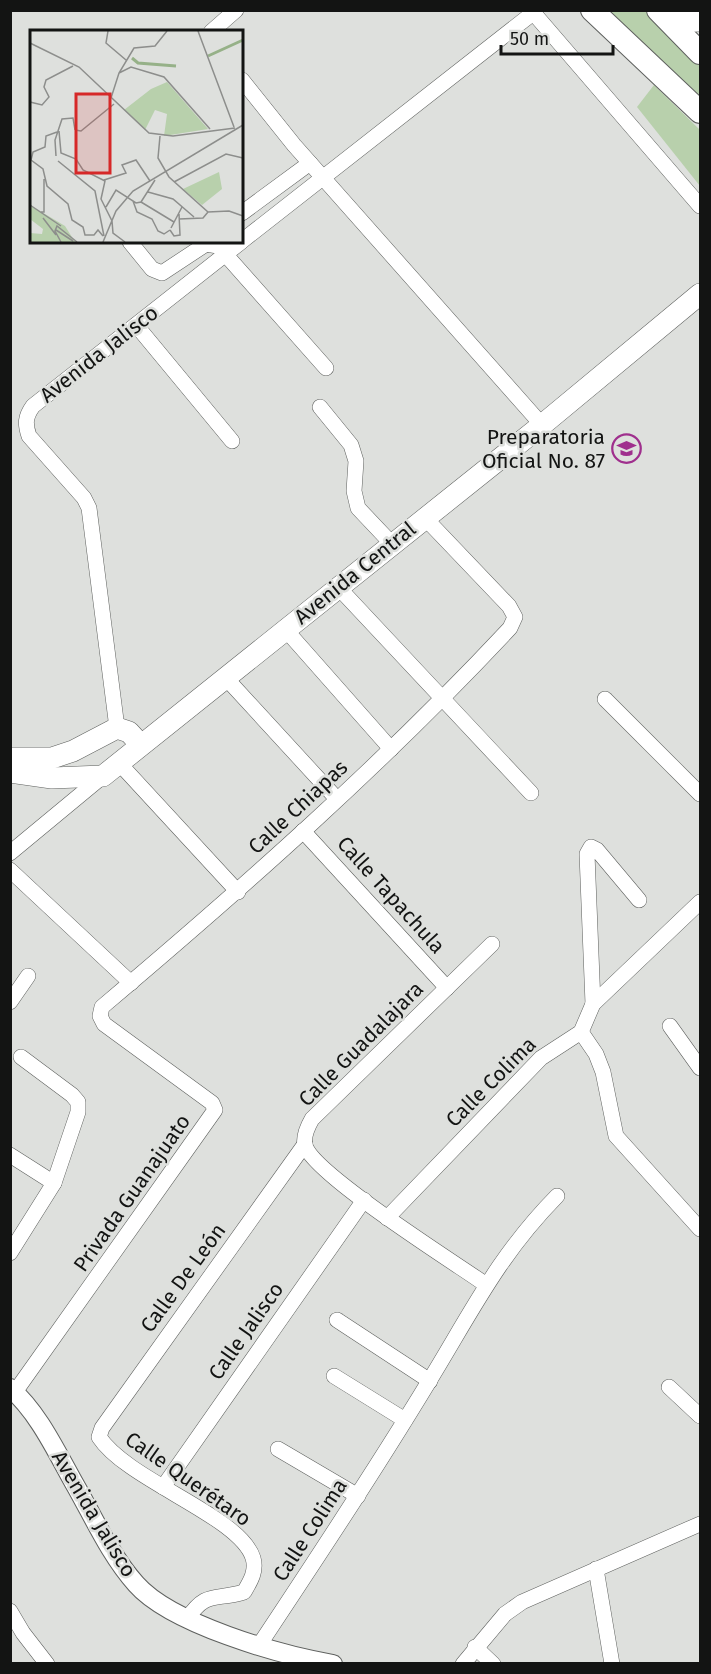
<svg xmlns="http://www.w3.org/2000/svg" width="711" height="1674" font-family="'Fira Sans',sans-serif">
  <rect width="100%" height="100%" fill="#dee0dd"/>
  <!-- green -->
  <g fill="#b8d0ac">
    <path d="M604,11H646L700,64V102Z"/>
    <path d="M654,85L700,130V186L637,107Z"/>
  </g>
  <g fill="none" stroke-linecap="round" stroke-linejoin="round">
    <defs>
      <g id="minor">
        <path d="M531,10L700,206"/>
        <path d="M211,32L236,10"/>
        <path d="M242,80L294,145L542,425"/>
        <path d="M242,213L310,163"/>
        <path d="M242,241L533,13"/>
        <path d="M130,242L152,269L162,273L206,244L218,246L326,368"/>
        <path d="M136,325L232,441"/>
        <path d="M320,407L351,445L356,461L354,491L358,508L392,544"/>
        <path d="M338,587L531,793"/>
        <path d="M285,629L391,749"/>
        <path d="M225,677L337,799"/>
        <path d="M605,699L700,794"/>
        <path d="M117,728L89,508L84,498L29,436C25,424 25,417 33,406L241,242"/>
        <path d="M119,763L238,892"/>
        <path d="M303,831L447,988"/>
        <path d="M10,853L103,776"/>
        <path d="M10,870L131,983"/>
        <path d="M10,1002L28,976"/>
        <path d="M593,1004L587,854L591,847L597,850L639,900"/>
        <path d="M670,1026L700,1068"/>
        <path d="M581,1032L596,1054L603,1072L616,1136L700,1229"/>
        <path d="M10,1155L54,1183"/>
        <path d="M387,1218L541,1058L581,1032L593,1004L700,902"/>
        <path d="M10,1253L54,1183L78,1112V1102L72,1095L21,1057"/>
        <path d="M485,1284C455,1263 312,1173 305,1145C303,1136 308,1126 312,1119L492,944"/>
        <path d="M337,1320L430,1381"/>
        <path d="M334,1376L405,1420"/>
        <path d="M669,1387L700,1416"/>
        <path d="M15,1392L215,1110L212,1103L104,1024L100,1016L102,1007C244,887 383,764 510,628L515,617L509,606L425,518"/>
        <path d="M278,1449L358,1496"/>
        <path d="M163,1487L364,1200"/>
        <path d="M596,1569L612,1664"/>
        <path d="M10,1611L23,1633L47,1664"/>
        <path d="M187,1619C207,1590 214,1601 244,1592C250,1582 257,1571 253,1558C240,1516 128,1481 99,1437L102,1428L305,1144"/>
        <path d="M260,1644C317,1558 374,1472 428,1383C471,1313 498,1256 557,1196"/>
        <path d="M475,1647L493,1664"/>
        <path d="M463,1664L505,1614L522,1602L700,1524"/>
      </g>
      <path id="tertiary" d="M10,1388C38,1412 56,1451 74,1483C93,1516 110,1555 136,1584C171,1624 280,1655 333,1664"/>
      <g id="secondary">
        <path d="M670,22L700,21"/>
        <path d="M10,758H52L73,751L117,728L129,732L140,744"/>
        <path d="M10,772L52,778L103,776L542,425L700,294"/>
      </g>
      <g id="primary">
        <path d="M592,10L700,112"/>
        <path d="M658,10L700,53"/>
      </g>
    </defs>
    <!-- minor casing -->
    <use href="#minor" stroke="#5e605e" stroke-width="16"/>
    <!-- tertiary casing -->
    <use href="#tertiary" stroke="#5e605e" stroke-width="20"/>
    <!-- secondary casing -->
    <use href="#secondary" stroke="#5e605e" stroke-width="22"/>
    <!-- primary casing -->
    <use href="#primary" stroke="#5e605e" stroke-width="24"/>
    <!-- minor -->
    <use href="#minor" stroke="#fff" stroke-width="15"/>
    <!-- tertiary -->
    <use href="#tertiary" stroke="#fff" stroke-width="18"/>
    <!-- secondary -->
    <use href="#secondary" stroke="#fff" stroke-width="21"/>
    <!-- primary -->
    <use href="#primary" stroke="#fff" stroke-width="22"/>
  </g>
  <!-- icons -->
  <defs>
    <symbol id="university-ring" viewBox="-11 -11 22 22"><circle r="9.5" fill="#dee0dd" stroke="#9f2f8d" stroke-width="1.5"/><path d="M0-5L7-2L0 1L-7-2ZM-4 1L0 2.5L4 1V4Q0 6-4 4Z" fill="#9f2f8d"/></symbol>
  </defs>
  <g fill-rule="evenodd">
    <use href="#university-ring" x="610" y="432" width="33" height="33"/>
  </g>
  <g text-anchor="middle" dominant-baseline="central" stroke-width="5" stroke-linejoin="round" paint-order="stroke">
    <!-- street labels -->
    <g font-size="21" fill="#131413" stroke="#dee0dd">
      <text transform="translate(99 354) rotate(-38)">Avenida Jalisco</text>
      <text transform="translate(355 573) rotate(-39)">Avenida Central</text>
      <text transform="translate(298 807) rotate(-43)">Calle Chiapas</text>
      <text transform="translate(391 895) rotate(48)">Calle Tapachula</text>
      <text transform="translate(361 1044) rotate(-45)">Calle Guadalajara</text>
      <text transform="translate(491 1082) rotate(-45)">Calle Colima</text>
      <text transform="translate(132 1193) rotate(-55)">Privada Guanajuato</text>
      <text transform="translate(183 1278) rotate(-54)">Calle De León</text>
      <text transform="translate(246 1331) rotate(-55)">Calle Jalisco</text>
      <text transform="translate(188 1479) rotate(35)">Calle Querétaro</text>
      <text transform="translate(94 1514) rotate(59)">Avenida Jalisco</text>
      <text transform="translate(310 1530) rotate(-57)">Calle Colima</text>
    </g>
    <!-- poi labels -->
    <g font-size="21" fill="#131413" stroke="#dee0dd" text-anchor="end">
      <text x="605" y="437">Preparatoria<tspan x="605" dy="24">Oficial No. 87</tspan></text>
    </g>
  </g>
  <!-- overview -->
  <g transform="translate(30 30)">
    <rect width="213" height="213" fill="#dee0dd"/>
    <path d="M137,52L178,99L134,106L137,84L125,80L115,100L94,80L121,59ZM189,142L192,159L172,175L153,159ZM0,175L35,196L45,212H0V203L12,204L13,199L0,189Z" fill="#b8d0ac"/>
    <path fill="none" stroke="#96b188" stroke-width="3" d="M178,26L213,10M102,28L108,33L146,36"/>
    <path fill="none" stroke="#8d8e8c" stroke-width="1.5" d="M78,1L76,13L96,30M168,1L204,97M0,13L49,37L119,103L143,106L205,98M89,43L101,37L134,47L180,99M81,68L89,43L104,18L125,16L137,1M0,72L12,75L19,67L14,57L16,50L43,36M45,100L51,101L84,74M29,101L31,123L46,129L53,140L75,151L71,169L82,191L83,203L95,212M27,102L16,106L15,117L3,122L1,130L13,139L17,156L38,174L42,190L53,197L55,205H64L68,200L73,206M130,106L128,128L139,147L178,182L199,181L213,186M26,126L25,110L32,89L43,88L45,100M28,131L65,161L74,206M74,150L96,143L92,135L106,130L120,151M144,152L196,124L213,128M118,162L143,169L164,187M103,171L107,182L122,189L128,201L134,204L140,200M111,172L144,192M0,175L31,196M76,177L86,160L106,173L111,172L125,150M11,182H14V149M13,188L26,205M149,189L173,188L178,182M141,198L152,177M26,200L43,211M140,200L144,206L150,205L149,184M31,212L25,201L27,196L47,212M73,212L86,181L103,161L213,95"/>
    <path fill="#d62828" fill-opacity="0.15" stroke="#d62828" stroke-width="3" d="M46,64H80V143H46Z"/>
    <rect width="213" height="213" fill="none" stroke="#131413" stroke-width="3"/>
  </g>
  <!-- border -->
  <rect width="711" height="1674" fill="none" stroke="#131413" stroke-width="24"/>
  <!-- scale -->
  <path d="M501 45v9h112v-9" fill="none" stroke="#131413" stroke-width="3"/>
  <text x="510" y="45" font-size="18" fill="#131413" stroke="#dee0dd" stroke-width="4.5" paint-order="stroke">50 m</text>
</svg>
